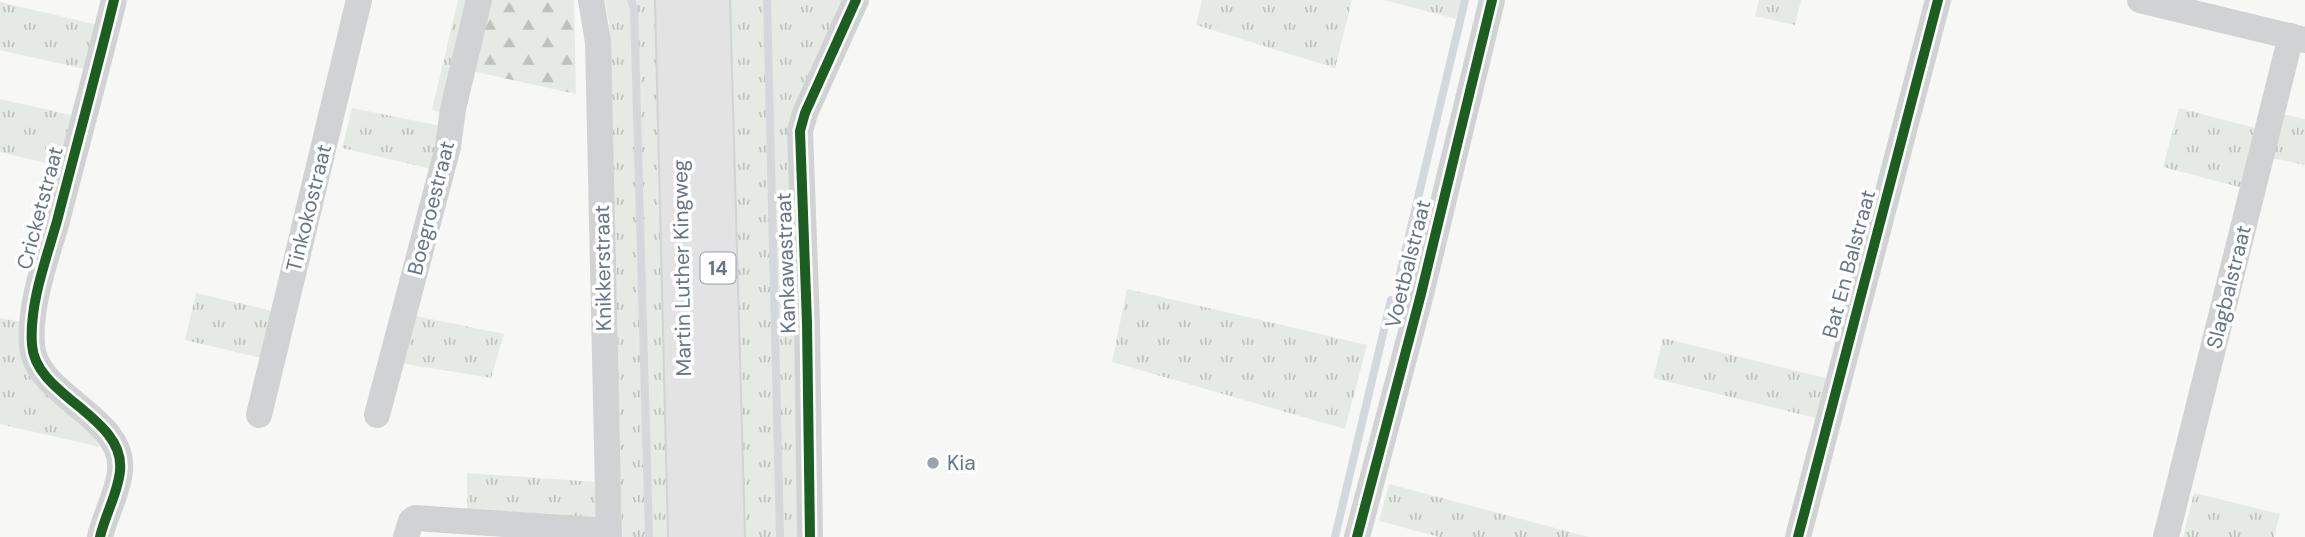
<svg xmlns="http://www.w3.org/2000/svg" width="2305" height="537" font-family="'DM Sans',sans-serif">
  <defs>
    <pattern id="grass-tufts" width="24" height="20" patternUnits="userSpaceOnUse" patternTransform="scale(1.75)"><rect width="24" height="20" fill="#e6eae4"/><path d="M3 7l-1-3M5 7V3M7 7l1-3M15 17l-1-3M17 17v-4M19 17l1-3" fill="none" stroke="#bec2be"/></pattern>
    <pattern id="forest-firs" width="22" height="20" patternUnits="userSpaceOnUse" patternTransform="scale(1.75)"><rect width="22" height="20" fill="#e6eae4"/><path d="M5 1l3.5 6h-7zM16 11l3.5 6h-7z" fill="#bec2be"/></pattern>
  </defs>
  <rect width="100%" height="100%" fill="#f7f7f6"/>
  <!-- grass -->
  <g fill="url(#grass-tufts)">
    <path d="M458,0H475L444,113L432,110Z"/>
    <path d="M605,0H664L677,537H622L610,47L609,23Z"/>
    <path d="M724,0H844L810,71L794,306L798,537H738Z"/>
    <path d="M1202,0H1352L1335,68L1196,25Z"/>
    <path d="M1384,0H1461L1456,19Z"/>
    <path d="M1759,0H1801L1795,25L1755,16Z"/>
    <path d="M0,2L98,25L88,70L0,50Z"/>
    <path d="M0,99L71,115L59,166L0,152Z"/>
    <path d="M352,108L446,127L436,170L342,148Z"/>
    <path d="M2179,108L2259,129L2243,188L2163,167Z"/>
    <path d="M2282,114L2305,119V165L2272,158Z"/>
    <path d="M1127,289L1367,345L1345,429L1112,362Z"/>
    <path d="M196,293L277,312L266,359L185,340Z"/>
    <path d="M416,316L504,334L491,378L399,363Z"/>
    <path d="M0,318L23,322L90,428L100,447L0,424Z"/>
    <path d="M1663,338L1830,379L1820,419L1653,378Z"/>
    <path d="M467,473L596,482V523L467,514Z"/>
    <path d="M1389,484L1589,537H1439L1379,521Z"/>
    <path d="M2194,493L2280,514L2274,537H2183Z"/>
  </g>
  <!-- forest -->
  <path fill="url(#forest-firs)" d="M489,0H574L576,94L472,71Z"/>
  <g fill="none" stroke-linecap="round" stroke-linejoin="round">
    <!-- stream -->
    <g stroke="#d2d8db" stroke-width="8">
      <path d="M631,0L634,8L649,537"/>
      <path d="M767,0L780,537"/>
      <path d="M1399,278L1465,0"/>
      <path d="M1335,537L1391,300"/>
    </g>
    <defs>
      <g id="primary">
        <path d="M675,0L688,537"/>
        <path d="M710,0L725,537"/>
      </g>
    </defs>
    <!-- primary casing -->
    <use href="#primary" stroke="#d2d3d4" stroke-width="42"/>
    <!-- minor -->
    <g stroke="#d1d2d3" stroke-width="26">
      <path d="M591,0L598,42L609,537"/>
      <path d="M2140,0L2305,40"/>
      <path d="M259,415L359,0"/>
      <path d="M377,415L448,147L453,109L479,0"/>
      <path d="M100,537C105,515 118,493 120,471C126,417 35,396 32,345C29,304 46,260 57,221C76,147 96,74 114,0"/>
      <path d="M406,537L411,521L415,518L609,531"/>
      <path d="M810,537L807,323L800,131L805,113L856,0"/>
      <path d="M1357,537L1421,294L1492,0"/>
      <path d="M1798,537L1938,0"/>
      <path d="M2166,537L2291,36"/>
    </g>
    <!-- primary -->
    <use href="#primary" stroke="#e3e3e4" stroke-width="38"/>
    <defs>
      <g id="cycleway">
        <path d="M100,537C105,515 118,493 120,471C126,417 35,396 32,345C29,304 46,260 57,221C76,147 96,74 114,0"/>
        <path d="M810,537L807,323L800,131L805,113L856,0"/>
        <path d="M1357,537L1421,294L1492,0"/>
        <path d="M1798,537L1938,0"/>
      </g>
    </defs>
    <!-- cycleway casing -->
    <use href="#cycleway" stroke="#fff" stroke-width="15"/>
    <!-- cycleway -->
    <use href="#cycleway" stroke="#1b5e20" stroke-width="10"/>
  </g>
  <!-- markers -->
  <circle fill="#99a2ae" stroke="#fff" stroke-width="2.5" cx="933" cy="463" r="7"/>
  <g text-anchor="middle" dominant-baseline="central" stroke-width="7" stroke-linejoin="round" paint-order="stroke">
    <!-- shield labels -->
    <rect fill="#fff" stroke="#949eab" stroke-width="2" x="700.5" y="252.5" width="35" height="31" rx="5"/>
    <g font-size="19" font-weight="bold" fill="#667587">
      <text x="718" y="268">14</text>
    </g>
    <!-- street labels -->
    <g font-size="21" fill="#667587" stroke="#fff">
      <text transform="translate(40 208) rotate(-75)">Cricketstraat</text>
      <text transform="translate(309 208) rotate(-76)">Tinkokostraat</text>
      <text transform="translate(431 208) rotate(-76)">Boegroestraat</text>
      <text transform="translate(786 263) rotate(-92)">Kankawastraat</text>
      <text transform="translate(1408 264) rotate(-76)">Voetbalstraat</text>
      <text transform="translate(1849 264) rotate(-75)">Bat En Balstraat</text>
      <text transform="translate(603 268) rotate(-91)">Knikkerstraat</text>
      <text transform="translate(682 268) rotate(-91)">Martin Luther Kingweg</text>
      <text transform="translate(2229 287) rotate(-76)">Slagbalstraat</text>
    </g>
    <!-- poi labels -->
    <g font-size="21" fill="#667587" stroke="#fff" text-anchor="start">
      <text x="947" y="463">Kia</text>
    </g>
  </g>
</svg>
